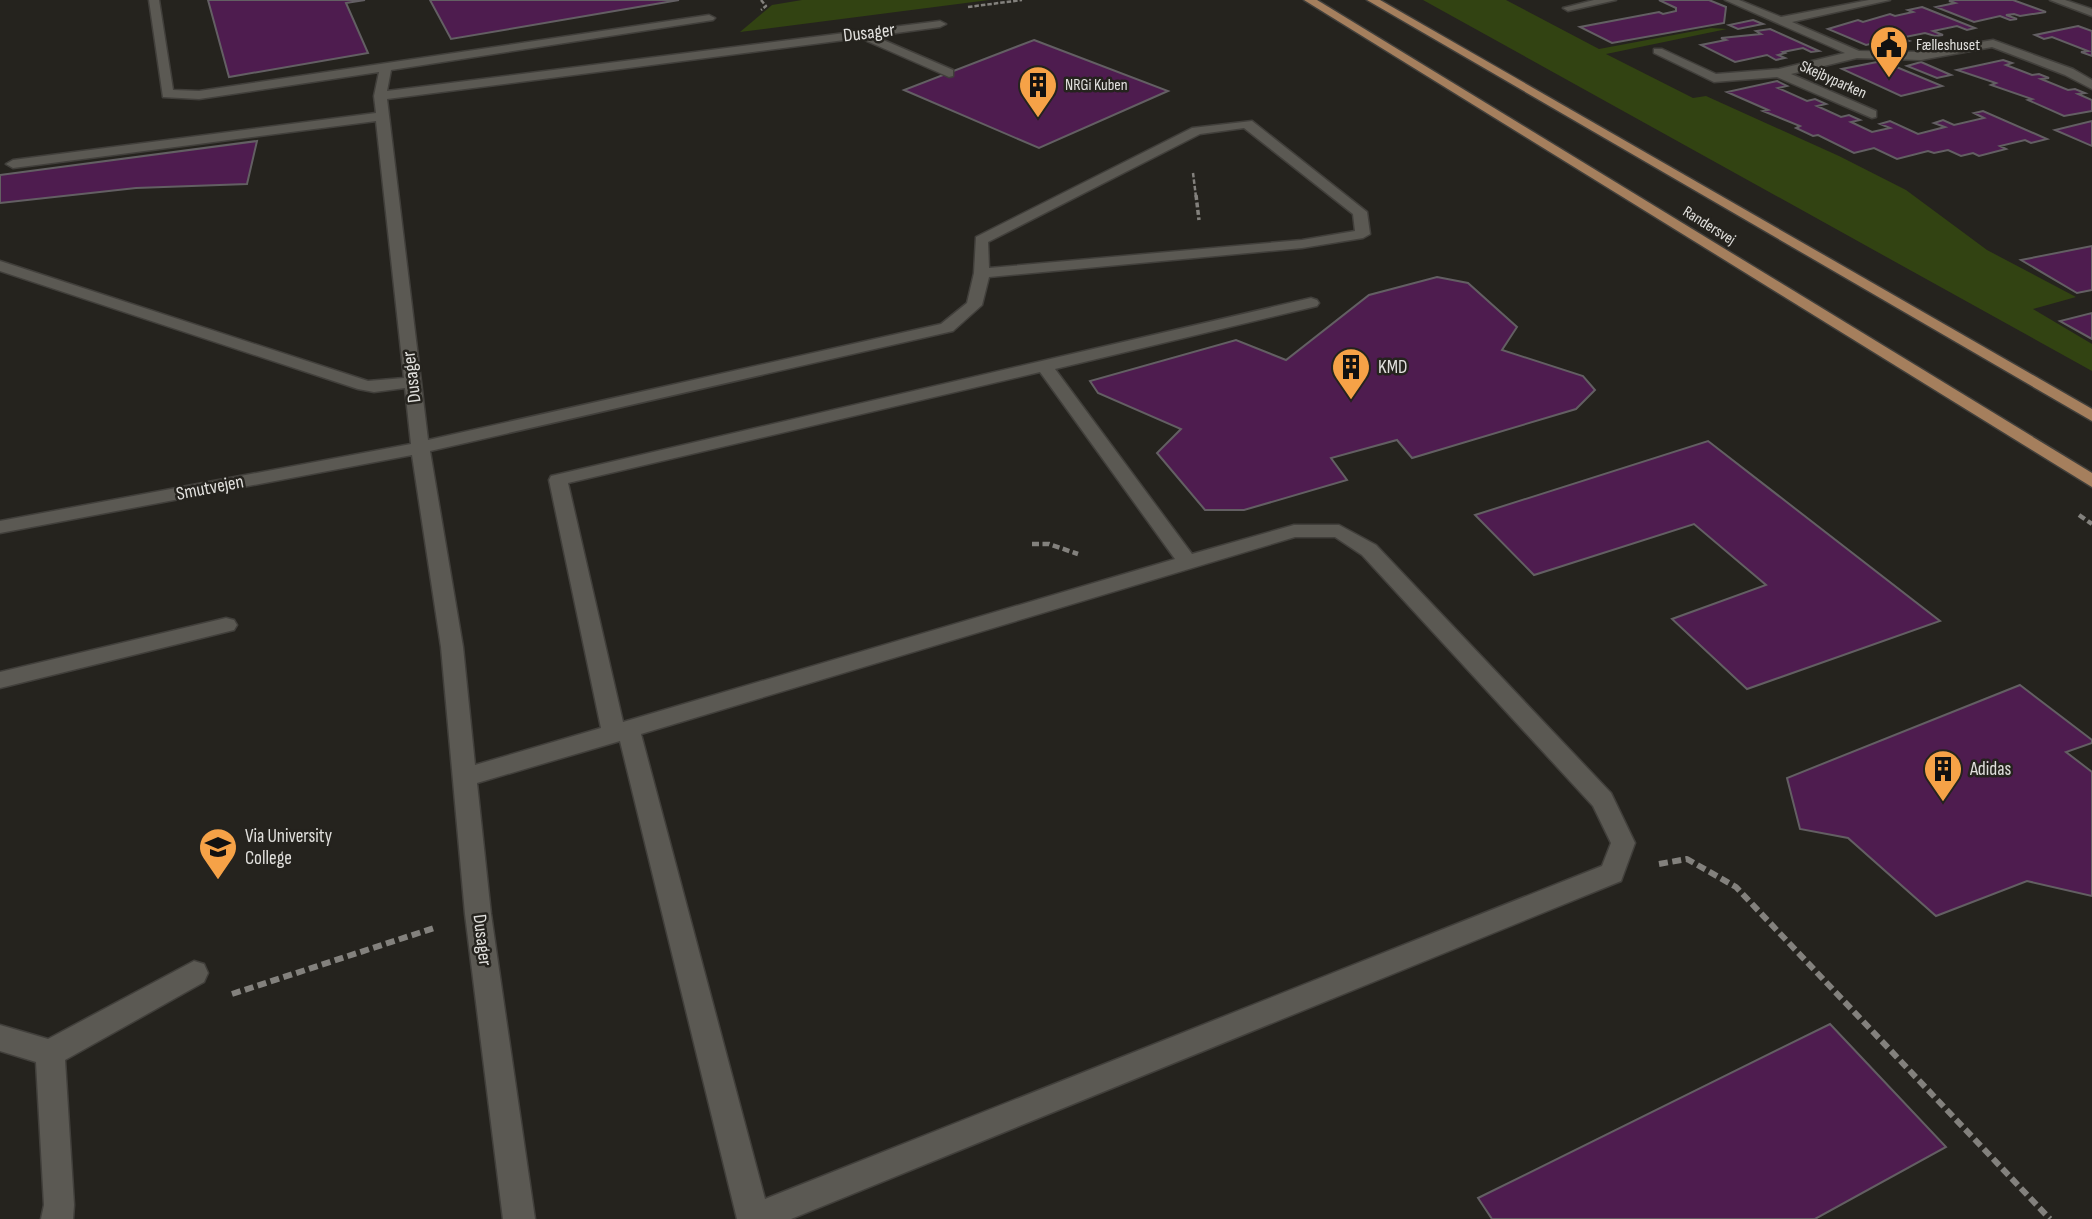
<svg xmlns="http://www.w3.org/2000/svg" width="2092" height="1219" font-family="'Sofia Sans Condensed',sans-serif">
  <rect width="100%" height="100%" fill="#25231e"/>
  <!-- green -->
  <g fill="#324312">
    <path d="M802,0H989L740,32L772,5Z"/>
    <path d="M1423,0H1506L1599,49L1711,28L1727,29L1606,54L1693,98L1706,96L1839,156L1906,190L1987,250L2076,297L2033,309L2092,344V371Z"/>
  </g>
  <!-- building -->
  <g fill="#4e1c4f" stroke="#635f63" stroke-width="2">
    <path d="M208,0H365L346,3L368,53L229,77Z"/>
    <path d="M430,0H679L451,39Z"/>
    <path d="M1659,0H1709L1726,7L1724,23L1612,43L1580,27L1659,12L1663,14L1676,11V8Z"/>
    <path d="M2013,0L2046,12L2020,16L2014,14L2006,15L2017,19L2010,20L2000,16L1974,22L1936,7L1955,3L1949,1L1955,0Z"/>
    <path d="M1922,7L1975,28L1967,30L1957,26L1933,31L1943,35L1935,36L1925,33L1900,38L1909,41L1902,43L1892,39L1866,45L1828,29L1858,20L1863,22L1890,14L1895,16L1913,12L1908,10Z"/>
    <path d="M1753,20L1763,24L1738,29L1729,25Z"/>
    <path d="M2078,26L2092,31V56L2081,52L2088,51L2052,37L2044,39L2035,35Z"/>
    <path d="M1770,29L1819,51L1811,52L1803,48L1783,52L1785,53L1778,55L1785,58L1776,60L1767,55L1735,62L1701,45L1726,40L1721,38L1761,34L1756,31Z"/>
    <path d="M1034,40L1168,91L1039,148L904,90Z"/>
    <path d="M2003,60L2012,63L2006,65L2032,75L2039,74L2049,78L2041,79L2068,90L2075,89L2085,93L2078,94L2092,100V111L2064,116L2028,100L2032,99L1991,85L1996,83L1957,70Z"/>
    <path d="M1882,61L1942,86L1901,96L1842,69Z"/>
    <path d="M1921,62L1951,75L1937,78L1907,66Z"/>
    <path d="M1777,81L1787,86L1778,88L1807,101L1815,99L1826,104L1817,106L1841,117L1849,115L1860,120L1851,122L1872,132L1890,128L1880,124L1890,121L1918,134L1945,127L1934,123L1943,120L1954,125L1984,118L1974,113L1983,111L2047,139L2031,143L2025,140L2000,146L2006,149L1979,156L1973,153L1961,156L1948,150L1934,153L1928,151L1897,159L1874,148L1854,153L1818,135L1813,136L1796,128L1800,126L1763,111L1768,110L1727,92Z"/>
    <path d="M2092,121V146L2055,130Z"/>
    <path d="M257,141L247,184L136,188L0,203V175Z"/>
    <path d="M2092,246V290L2077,293L2021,260Z"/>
    <path d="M1437,277L1468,283L1517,327L1502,350L1583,376L1595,390L1576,409L1412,458L1397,440L1331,458L1347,480L1244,510H1205L1157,453L1181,429L1098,393L1090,381L1236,340L1286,360L1369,295Z"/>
    <path d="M2092,313V339L2060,321Z"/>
    <path d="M1708,441L1940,621L1747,689L1672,619L1766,585L1694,524L1534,575L1475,515Z"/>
    <path d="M2020,685L2092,740V743L2066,752L2092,772V896L2027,881L1936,916L1848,838L1800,829L1787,778Z"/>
    <path d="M1830,1024L1946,1147L1815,1219H1492L1478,1198Z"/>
  </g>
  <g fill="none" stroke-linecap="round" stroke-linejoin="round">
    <defs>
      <g id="minor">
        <path d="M149,0H159L173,90L199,91L709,15L715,18L713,20L391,70L387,91L940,21L946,24L940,27L874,36L953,70V76L949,77L860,38L387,99L428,440L941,324L967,303L974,273L976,237L1192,128L1252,121L1367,212L1370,234L1363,238L1302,248L989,277L982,305L953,331L430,451L463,647L475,765L601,728L549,480L551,476L1311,298L1317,300L1319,303L1317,306L1055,369L1192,554L1294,525H1339L1376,545L1611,793L1635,843L1621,881L791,1219H737L620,741L477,783L491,914L535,1219H503L465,914L441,647L412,455L0,533V521L411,444L405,388L374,392L358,389L0,271V261L368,381L404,378L376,121L13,168L6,164L13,160L376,113L374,96L379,72L199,99L163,97ZM1244,128L1353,214L1355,231L1302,240L989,268L988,242L1200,134ZM1040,372L1175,559L623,722L568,483ZM1295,537H1335L1362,555L1593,806L1611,843L1602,866L765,1199L641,734Z"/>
        <path d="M1594,0H1616L1568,11L1563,8Z"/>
        <path d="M1725,0H1739L1781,17L1869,0H1890L1792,22L1859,51L1921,52L1993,40L2073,69L2092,80V89L2065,75L1992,47L1921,60L1857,58L1791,74L1876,111V117L1872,118L1777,77L1714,82L1654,53V49H1662L1716,74L1779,69L1845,53Z"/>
        <path d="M2050,0H2065L2092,9V16Z"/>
        <path d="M226,618L234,620L237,625L234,630L0,688V672Z"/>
        <path d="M194,961L204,964L208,973L204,982L65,1060L74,1205L73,1219H41L44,1205L36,1062L0,1051V1025L48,1039Z"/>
      </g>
      <g id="major">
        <path d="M1304,0H1317L2092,473V487Z"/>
        <path d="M1367,0H1380L2092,409V421Z"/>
      </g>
    </defs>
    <!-- minor casing -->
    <use href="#minor" stroke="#413f3b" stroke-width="3"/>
    <!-- major casing -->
    <use href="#major" stroke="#413f3b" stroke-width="3"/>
    <!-- path-far3 -->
    <g stroke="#83817d" stroke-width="2.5" stroke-dasharray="4.5 2" stroke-linecap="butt">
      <path d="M761,0L766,6L761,10"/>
      <path d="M968,7L1022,0"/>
      <path d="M1193,173L1196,197"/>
    </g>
    <!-- path-far2 -->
    <path stroke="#83817d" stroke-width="3.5" stroke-dasharray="5 2.5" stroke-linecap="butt" d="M1196,195L1199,220"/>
    <!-- path-far1 -->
    <g stroke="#83817d" stroke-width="4.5" stroke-dasharray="7 3.5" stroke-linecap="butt">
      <path d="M2079,515L2092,524"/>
      <path d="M1032,544H1049L1078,554"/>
    </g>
    <!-- path -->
    <g stroke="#83817d" stroke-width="6" stroke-dasharray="9 4.5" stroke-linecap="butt">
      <path d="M1659,864L1687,859L1736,887L2050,1219"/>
      <path d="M232,994L437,927"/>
    </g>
    <!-- minor -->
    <use href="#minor" fill="#5b5953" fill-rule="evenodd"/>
    <!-- major -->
    <use href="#major" fill="#a57f5d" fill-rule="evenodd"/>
  </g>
  <!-- icons -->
  <defs>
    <symbol id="civic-pin" viewBox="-11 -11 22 30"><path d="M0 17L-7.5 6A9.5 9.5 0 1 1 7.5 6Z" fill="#f6a247" stroke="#25231e"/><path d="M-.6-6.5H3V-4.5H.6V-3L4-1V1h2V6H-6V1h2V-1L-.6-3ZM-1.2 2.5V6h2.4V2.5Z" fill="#111"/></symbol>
    <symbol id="building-pin" viewBox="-11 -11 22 30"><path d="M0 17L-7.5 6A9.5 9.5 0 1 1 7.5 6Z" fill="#f6a247" stroke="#25231e"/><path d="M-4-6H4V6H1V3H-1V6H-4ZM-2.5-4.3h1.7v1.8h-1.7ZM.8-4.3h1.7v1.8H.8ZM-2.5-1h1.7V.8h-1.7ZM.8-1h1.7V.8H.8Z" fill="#111"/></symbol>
    <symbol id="school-pin" viewBox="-11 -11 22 30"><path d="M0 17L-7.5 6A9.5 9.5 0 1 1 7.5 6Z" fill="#f6a247" stroke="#25231e"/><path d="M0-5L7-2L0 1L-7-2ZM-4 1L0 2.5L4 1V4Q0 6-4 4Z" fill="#111"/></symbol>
  </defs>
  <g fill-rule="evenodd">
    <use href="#civic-pin" x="1867" y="23" width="44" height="60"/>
    <use href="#building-pin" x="1016" y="63" width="44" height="60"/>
    <use href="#building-pin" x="1329" y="345" width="44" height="60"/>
    <use href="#building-pin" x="1921" y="747" width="44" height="60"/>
    <use href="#school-pin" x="196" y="825" width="44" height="60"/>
  </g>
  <g text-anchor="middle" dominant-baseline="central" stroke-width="5" stroke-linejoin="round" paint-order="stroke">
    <!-- far-poi labels -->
    <g font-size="16" fill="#e1e0dd" stroke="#25231e" text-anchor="start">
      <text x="1916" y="45">Fælleshuset</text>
      <text x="1065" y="85">NRGi Kuben</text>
    </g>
    <!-- far-street labels -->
    <g font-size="16" fill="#e1e0dd" stroke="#25231e">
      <text transform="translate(1833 80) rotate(24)">Skejbyparken</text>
      <text transform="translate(1709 226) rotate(32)">Randersvej</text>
    </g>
    <!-- street labels -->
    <g font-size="19" fill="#e1e0dd" stroke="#25231e">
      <text transform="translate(869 33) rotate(-7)">Dusager</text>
      <text transform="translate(412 377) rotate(-97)">Dusager</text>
      <text transform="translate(210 488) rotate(-11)">Smutvejen</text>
      <text transform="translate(482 940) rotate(83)">Dusager</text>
    </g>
    <!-- poi labels -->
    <g font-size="19" fill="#e1e0dd" stroke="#25231e" text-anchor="start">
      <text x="1378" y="367">KMD</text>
      <text x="1970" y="769">Adidas</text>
      <text x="245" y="836">Via University<tspan x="245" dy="22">College</tspan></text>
    </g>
  </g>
</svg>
